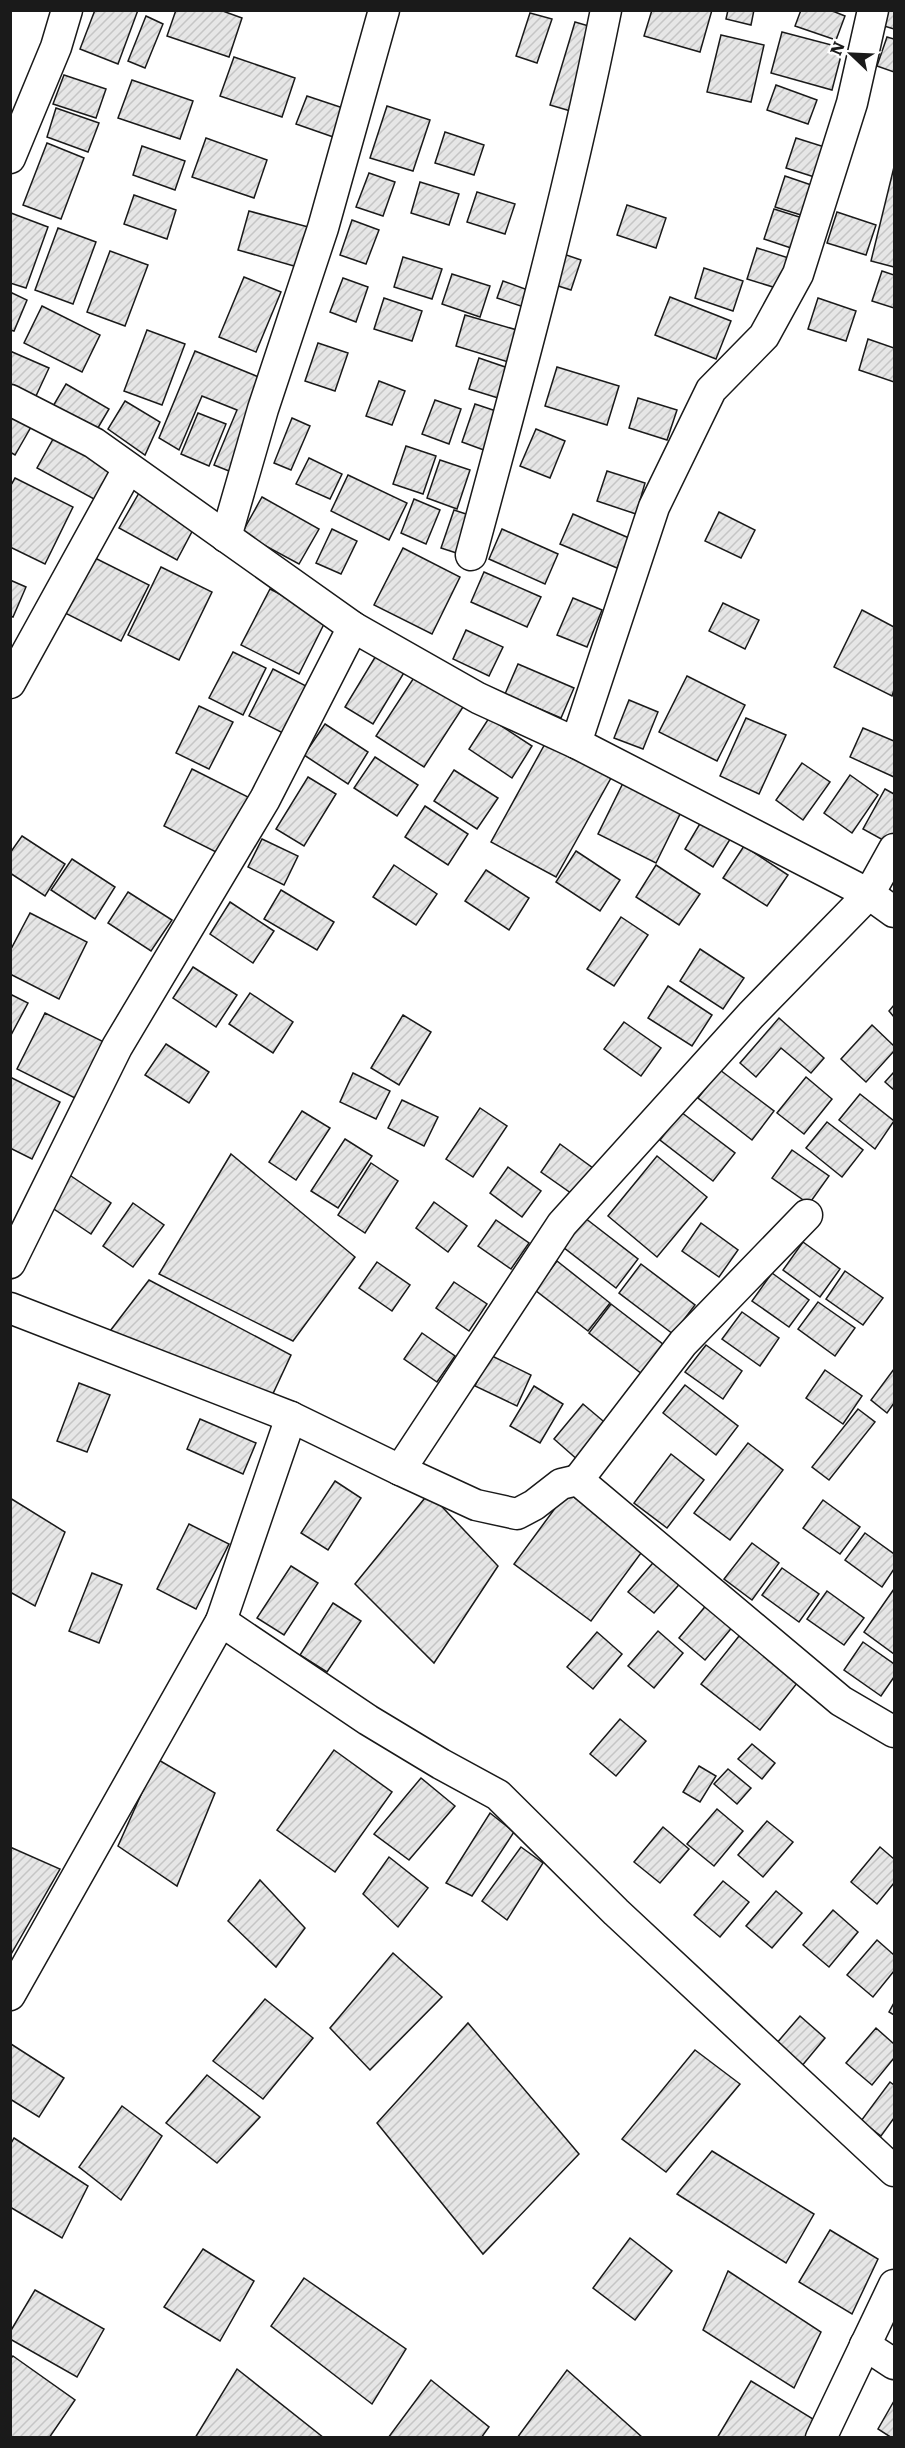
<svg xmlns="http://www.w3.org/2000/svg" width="905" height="2448" font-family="Literata,serif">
  <defs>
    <pattern id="building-hatch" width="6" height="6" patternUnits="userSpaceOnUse" patternTransform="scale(1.5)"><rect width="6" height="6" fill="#e6e6e6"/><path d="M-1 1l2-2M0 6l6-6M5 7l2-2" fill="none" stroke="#c5c5c5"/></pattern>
  </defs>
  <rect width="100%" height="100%" fill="#fff"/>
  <!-- building -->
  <g fill="url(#building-hatch)" stroke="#1a1a1a" stroke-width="1.5">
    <path d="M95,10H138L118,64L80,49Z"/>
    <path d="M176,10H220L242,18L229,57L167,36Z"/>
    <path d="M652,10H712L700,52L644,36Z"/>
    <path d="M728,10H754L751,25L726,19Z"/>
    <path d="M801,10H830L845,16L836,40L795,26Z"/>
    <path d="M888,10H894V29L884,26Z"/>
    <path d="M530,13L552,19L537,63L516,56Z"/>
    <path d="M146,16L163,24L145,68L128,61Z"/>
    <path d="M575,22L616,34L591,117L550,105Z"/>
    <path d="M782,32L843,48L832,90L771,73Z"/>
    <path d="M721,35L764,45L751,102L707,92Z"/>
    <path d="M887,37L894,39V72L877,66Z"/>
    <path d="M234,57L295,78L282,117L220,96Z"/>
    <path d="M64,75L106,89L96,118L53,104Z"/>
    <path d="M132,80L193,101L180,139L118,118Z"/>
    <path d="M776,85L817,100L808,124L767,110Z"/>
    <path d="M307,96L349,110L339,139L296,124Z"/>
    <path d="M387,106L430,120L413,171L370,158Z"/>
    <path d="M56,108L99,123L88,152L47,137Z"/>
    <path d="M445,132L484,145L474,175L435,163Z"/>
    <path d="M206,138L267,160L254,198L192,177Z"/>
    <path d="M796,138L834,150L824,180L786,168Z"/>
    <path d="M47,143L84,158L61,219L23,205Z"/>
    <path d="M142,146L185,161L175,190L133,175Z"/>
    <path d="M894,167V267L871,261Z"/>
    <path d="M369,173L395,182L383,216L356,207Z"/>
    <path d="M785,176L823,189L814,219L775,207Z"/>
    <path d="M420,182L459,194L449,225L411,213Z"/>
    <path d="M477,192L515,204L505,234L467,222Z"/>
    <path d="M134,195L176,210L167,239L124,224Z"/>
    <path d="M627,205L666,218L656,248L617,235Z"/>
    <path d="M774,209L812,221L803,252L764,239Z"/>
    <path d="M249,211L312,228L301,268L238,250Z"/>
    <path d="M837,212L876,225L866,255L827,243Z"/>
    <path d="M11,213L48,227L26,288L10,283Z"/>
    <path d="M352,220L379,230L366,264L340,255Z"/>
    <path d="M58,228L96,242L73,304L35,290Z"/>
    <path d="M543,247L581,260L571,290L533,278Z"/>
    <path d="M757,248L795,260L786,291L747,279Z"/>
    <path d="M110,251L148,265L125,326L87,312Z"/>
    <path d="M403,257L442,269L432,299L394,287Z"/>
    <path d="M704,268L743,281L733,311L695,298Z"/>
    <path d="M882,271L894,275V308L872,301Z"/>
    <path d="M452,274L490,286L480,317L442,304Z"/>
    <path d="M244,277L281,292L256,352L219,337Z"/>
    <path d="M343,278L368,287L356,322L330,312Z"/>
    <path d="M503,281L536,293L530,309L497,298Z"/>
    <path d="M10,292L27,300L14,331L10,330Z"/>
    <path d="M670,297L731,321L716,359L655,335Z"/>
    <path d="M384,298L422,311L412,341L374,329Z"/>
    <path d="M818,298L856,311L846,341L808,329Z"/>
    <path d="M42,306L100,335L82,372L24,343Z"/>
    <path d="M465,315L524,332L515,364L456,346Z"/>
    <path d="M147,330L185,344L162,405L124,391Z"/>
    <path d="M868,339L894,348V382L859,370Z"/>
    <path d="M318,343L348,353L335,391L305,381Z"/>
    <path d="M10,351L49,368L35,398L10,388Z"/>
    <path d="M195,351L266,380L229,471L214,465L237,410L202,396L179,450L159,438Z"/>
    <path d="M479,358L517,371L508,401L469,389Z"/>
    <path d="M557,367L619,386L607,425L545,406Z"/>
    <path d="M379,381L405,391L392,425L366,416Z"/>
    <path d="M66,384L109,409L92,438L49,413Z"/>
    <path d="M638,398L677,410L667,440L629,428Z"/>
    <path d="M435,400L461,409L449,444L422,434Z"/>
    <path d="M125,401L160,422L145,455L108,429Z"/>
    <path d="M475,404L505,414L492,453L462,442Z"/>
    <path d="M10,406L35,420L15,455L10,452Z"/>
    <path d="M198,413L226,424L209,466L181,454Z"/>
    <path d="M292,418L310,426L291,470L274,463Z"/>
    <path d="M536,429L565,441L550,478L520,466Z"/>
    <path d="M57,432L114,464L94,499L37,468Z"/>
    <path d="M406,446L436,456L423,494L393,484Z"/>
    <path d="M309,458L342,474L330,499L296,484Z"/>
    <path d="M440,460L470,470L457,509L427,498Z"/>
    <path d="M607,471L645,483L636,514L597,501Z"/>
    <path d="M348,475L407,503L389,540L331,511Z"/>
    <path d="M15,478L73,507L45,564L10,547V487Z"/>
    <path d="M139,493L196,524L177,560L119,528Z"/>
    <path d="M262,497L319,529L299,564L242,533Z"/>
    <path d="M414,499L440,510L426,544L401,533Z"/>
    <path d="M454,510L484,520L472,558L441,548Z"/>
    <path d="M719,512L755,530L741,558L705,541Z"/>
    <path d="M573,514L629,538L617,568L560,544Z"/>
    <path d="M332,529L357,541L341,574L316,563Z"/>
    <path d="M502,529L558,554L545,584L489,559Z"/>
    <path d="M403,548L460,577L432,634L374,605Z"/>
    <path d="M91,556L149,585L121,641L63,612Z"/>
    <path d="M161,567L212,592L179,660L128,635Z"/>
    <path d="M484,572L541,597L527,627L471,602Z"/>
    <path d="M10,580L26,587L13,617L10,616Z"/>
    <path d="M270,589L327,618L299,674L241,645Z"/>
    <path d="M573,598L602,610L587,647L557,635Z"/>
    <path d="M723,603L759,620L745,649L709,631Z"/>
    <path d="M862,610L894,627V690L892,696L834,667Z"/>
    <path d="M466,630L503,647L489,676L453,659Z"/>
    <path d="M233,652L266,668L243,715L209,698Z"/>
    <path d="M377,654L405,671L373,724L345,707Z"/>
    <path d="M518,664L574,688L561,718L505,694Z"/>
    <path d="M273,669L306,686L283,733L249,716Z"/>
    <path d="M417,673L465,704L424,767L376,736Z"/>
    <path d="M687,676L745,705L717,761L659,732Z"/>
    <path d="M629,700L658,712L643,749L614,738Z"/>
    <path d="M199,706L233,722L209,769L176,753Z"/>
    <path d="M489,718L532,746L512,778L469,749Z"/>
    <path d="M746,718L786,735L759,794L720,776Z"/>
    <path d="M325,724L368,752L348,784L304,755Z"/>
    <path d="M863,728L894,741V777L850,757Z"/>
    <path d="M546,742L611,778L556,877L491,842Z"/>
    <path d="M375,757L418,785L397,816L354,788Z"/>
    <path d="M802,763L830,782L803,820L776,800Z"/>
    <path d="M192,769L250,798L222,855L164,826Z"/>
    <path d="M454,770L498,798L477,829L434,801Z"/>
    <path d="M850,775L878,795L852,833L824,813Z"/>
    <path d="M308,777L336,794L304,846L276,829Z"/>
    <path d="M626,777L684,806L656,863L598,834Z"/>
    <path d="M885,789L894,794V841L892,845L863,829Z"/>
    <path d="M425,806L468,834L448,865L405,837Z"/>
    <path d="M708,810L737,828L713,867L685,849Z"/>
    <path d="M22,836L65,864L45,896L10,873V853Z"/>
    <path d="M262,839L298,856L284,885L248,867Z"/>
    <path d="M744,846L788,875L767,906L723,878Z"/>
    <path d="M576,851L620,880L600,911L556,882Z"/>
    <path d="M72,859L115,887L95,919L51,890Z"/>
    <path d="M394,865L437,894L416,925L373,897Z"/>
    <path d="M656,865L700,894L679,925L636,897Z"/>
    <path d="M486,870L529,898L509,930L465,901Z"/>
    <path d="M281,890L334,922L317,950L264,919Z"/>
    <path d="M128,892L172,920L151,951L108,923Z"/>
    <path d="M230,902L274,931L253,963L210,934Z"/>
    <path d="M30,913L87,942L59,999L10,974V951Z"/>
    <path d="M621,917L648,935L614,986L587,969Z"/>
    <path d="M700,949L744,978L723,1009L680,981Z"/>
    <path d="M193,967L237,995L216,1027L173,998Z"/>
    <path d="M668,986L712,1015L692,1046L648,1018Z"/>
    <path d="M250,993L293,1022L273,1053L229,1024Z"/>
    <path d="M10,994L28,1003L10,1037Z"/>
    <path d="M894,1005V1017L889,1011Z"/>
    <path d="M45,1013L104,1042L75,1098L17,1069Z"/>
    <path d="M403,1015L431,1032L399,1085L371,1068Z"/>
    <path d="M779,1018L824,1058L811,1073L781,1048L756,1077L740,1063Z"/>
    <path d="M624,1022L661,1048L641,1076L604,1049Z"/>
    <path d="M872,1025L894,1046V1051L866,1082L841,1059Z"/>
    <path d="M166,1044L209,1072L189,1103L145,1075Z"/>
    <path d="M720,1070L774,1111L752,1140L698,1098Z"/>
    <path d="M894,1072V1090L885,1082Z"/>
    <path d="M353,1073L390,1091L376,1119L340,1102Z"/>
    <path d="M10,1077L60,1102L32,1159L10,1148Z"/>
    <path d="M806,1077L832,1099L804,1134L777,1113Z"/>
    <path d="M860,1094L894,1121L875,1149L839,1120Z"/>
    <path d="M402,1100L438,1117L424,1146L388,1128Z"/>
    <path d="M480,1108L507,1126L473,1177L446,1159Z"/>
    <path d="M302,1111L330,1128L296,1180L269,1162Z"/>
    <path d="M681,1112L735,1153L713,1181L660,1140Z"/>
    <path d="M827,1122L863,1150L842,1177L806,1148Z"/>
    <path d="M345,1139L372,1156L338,1208L311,1191Z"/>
    <path d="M560,1144L597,1171L578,1198L541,1172Z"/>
    <path d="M792,1150L829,1176L809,1204L772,1178Z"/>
    <path d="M231,1154L355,1257L293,1341L159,1274Z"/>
    <path d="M657,1156L707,1197L657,1257L608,1216Z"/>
    <path d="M371,1163L398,1181L365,1233L338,1215Z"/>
    <path d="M508,1167L541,1191L522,1217L490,1193Z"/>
    <path d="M68,1174L111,1203L91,1234L48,1205Z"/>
    <path d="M434,1202L467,1226L448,1252L416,1228Z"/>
    <path d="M133,1203L164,1225L133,1267L103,1246Z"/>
    <path d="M585,1218L638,1259L616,1288L563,1247Z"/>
    <path d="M496,1220L529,1243L511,1269L478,1246Z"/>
    <path d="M701,1223L738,1250L719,1277L682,1251Z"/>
    <path d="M803,1242L840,1269L820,1297L783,1270Z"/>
    <path d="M557,1261L610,1303L588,1331L535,1290Z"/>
    <path d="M377,1262L410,1285L392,1311L359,1288Z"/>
    <path d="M641,1264L695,1305L673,1334L619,1293Z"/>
    <path d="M845,1271L883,1298L863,1325L826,1299Z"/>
    <path d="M772,1273L809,1300L789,1327L752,1301Z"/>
    <path d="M149,1280L291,1355L270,1400L107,1335Z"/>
    <path d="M454,1282L487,1304L469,1331L436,1308Z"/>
    <path d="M818,1302L855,1328L835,1356L798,1329Z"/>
    <path d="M611,1304L664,1345L642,1374L589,1333Z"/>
    <path d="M742,1312L779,1338L760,1366L722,1339Z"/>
    <path d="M422,1333L455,1356L437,1382L404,1359Z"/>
    <path d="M706,1345L742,1371L723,1399L685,1372Z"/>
    <path d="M490,1355L531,1375L517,1406L475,1386Z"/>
    <path d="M894,1369V1403L887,1413L871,1400Z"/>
    <path d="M825,1370L862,1396L843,1424L806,1398Z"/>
    <path d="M79,1383L110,1395L87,1452L57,1441Z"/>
    <path d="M685,1385L738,1426L716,1455L663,1413Z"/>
    <path d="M534,1386L563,1404L540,1443L510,1426Z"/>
    <path d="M583,1404L609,1426L579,1461L554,1439Z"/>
    <path d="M858,1409L875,1422L829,1480L812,1467Z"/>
    <path d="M200,1419L256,1443L243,1474L187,1449Z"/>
    <path d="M748,1443L783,1470L730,1540L694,1513Z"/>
    <path d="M671,1454L704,1480L667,1528L634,1503Z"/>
    <path d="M335,1481L361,1498L328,1550L301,1533Z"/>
    <path d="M567,1492L644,1549L591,1621L514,1564Z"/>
    <path d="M429,1493L498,1566L434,1663L355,1584Z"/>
    <path d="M10,1498L65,1532L35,1606L10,1592Z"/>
    <path d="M823,1500L860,1527L840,1554L803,1528Z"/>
    <path d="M189,1524L229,1544L196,1609L157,1589Z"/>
    <path d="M865,1533L894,1554V1569L882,1587L845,1560Z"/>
    <path d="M752,1543L779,1563L752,1600L724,1579Z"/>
    <path d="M658,1557L684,1579L654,1613L628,1592Z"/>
    <path d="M291,1566L318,1583L284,1635L257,1618Z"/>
    <path d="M782,1568L819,1594L799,1622L762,1595Z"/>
    <path d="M92,1573L122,1585L99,1643L69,1631Z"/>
    <path d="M894,1589V1654L864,1632Z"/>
    <path d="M827,1591L864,1618L844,1645L807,1619Z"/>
    <path d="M333,1603L361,1621L327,1672L300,1655Z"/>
    <path d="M708,1603L734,1625L705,1660L679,1638Z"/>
    <path d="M658,1631L683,1653L654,1688L628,1666Z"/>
    <path d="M597,1632L622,1654L593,1689L567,1667Z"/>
    <path d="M739,1636L798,1682L760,1730L701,1684Z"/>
    <path d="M863,1642L894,1664V1677L881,1696L844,1670Z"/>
    <path d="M620,1719L646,1741L616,1776L590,1754Z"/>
    <path d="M752,1744L775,1763L762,1779L738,1759Z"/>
    <path d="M334,1750L392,1792L335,1872L277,1830Z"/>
    <path d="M157,1759L215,1793L177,1886L118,1846Z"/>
    <path d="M699,1766L716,1776L700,1802L683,1792Z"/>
    <path d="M728,1769L751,1788L737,1804L714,1784Z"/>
    <path d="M421,1778L455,1806L409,1860L374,1834Z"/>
    <path d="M717,1809L743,1831L714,1866L687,1844Z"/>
    <path d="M490,1813L514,1832L472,1896L446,1883Z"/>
    <path d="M767,1821L793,1842L763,1877L738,1855Z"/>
    <path d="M663,1827L689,1849L660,1883L634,1862Z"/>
    <path d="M10,1847L60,1869L10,1956Z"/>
    <path d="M521,1847L543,1863L507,1920L482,1901Z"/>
    <path d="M880,1847L894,1859V1883L877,1904L851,1882Z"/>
    <path d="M389,1857L428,1888L398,1927L363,1894Z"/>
    <path d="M260,1880L305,1928L276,1967L228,1921Z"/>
    <path d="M723,1881L749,1902L720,1937L694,1915Z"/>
    <path d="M776,1891L802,1913L772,1948L746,1926Z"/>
    <path d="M833,1910L858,1932L829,1967L803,1945Z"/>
    <path d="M877,1940L894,1955V1971L873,1997L847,1975Z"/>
    <path d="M393,1953L442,1997L370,2070L330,2028Z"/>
    <path d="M265,1999L313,2038L263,2099L213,2061Z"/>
    <path d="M894,2003V2015L889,2012Z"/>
    <path d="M800,2016L825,2038L796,2073L770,2051Z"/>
    <path d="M468,2023L579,2154L483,2254L377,2123Z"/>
    <path d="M876,2028L894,2044V2058L872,2085L846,2063Z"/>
    <path d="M11,2044L64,2078L39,2117L10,2099Z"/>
    <path d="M695,2050L740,2084L666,2172L622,2139Z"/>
    <path d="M207,2075L260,2117L217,2163L166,2123Z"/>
    <path d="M890,2082L894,2085V2118L881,2136L861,2121Z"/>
    <path d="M122,2106L162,2136L121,2200L79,2167Z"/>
    <path d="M14,2138L88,2186L62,2238L10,2207V2145Z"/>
    <path d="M712,2151L814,2214L786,2263L677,2194Z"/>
    <path d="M830,2230L878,2259L852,2314L799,2282Z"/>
    <path d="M630,2238L672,2271L635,2320L593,2288Z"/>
    <path d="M203,2249L254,2281L220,2341L164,2307Z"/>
    <path d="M728,2271L821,2332L794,2388L703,2330Z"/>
    <path d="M304,2278L406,2349L372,2404L271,2326Z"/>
    <path d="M35,2290L104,2329L77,2377L10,2339V2332Z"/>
    <path d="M13,2356L75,2400L49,2438H10V2359Z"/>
    <path d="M237,2369L324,2438H195Z"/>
    <path d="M567,2370L643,2438H517Z"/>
    <path d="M431,2380L489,2427L481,2438H388Z"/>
    <path d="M751,2381L813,2419L806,2438H717Z"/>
    <path d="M894,2401V2438H892L878,2429Z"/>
  </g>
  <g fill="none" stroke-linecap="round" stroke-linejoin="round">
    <defs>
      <g id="minor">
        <path d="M10,158L56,47L67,10"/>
        <path d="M10,400L94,443L353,627L478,698L576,743L869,894L894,912"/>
        <path d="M226,537L263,409L323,228L384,10"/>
        <path d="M471,555C520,374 569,194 606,10"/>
        <path d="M10,683L128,469"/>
        <path d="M576,743L654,507L711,390L764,336L798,274L852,103L873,10"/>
        <path d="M10,1263L117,1047L265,799L353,627"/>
        <path d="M10,1308L291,1417L400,1470L562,1224L751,1015L869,894L894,849"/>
        <path d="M400,1470L476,1505L517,1514L534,1505L561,1484L578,1480L841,1701L894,1732"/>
        <path d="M578,1480L683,1343L807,1215"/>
        <path d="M221,1621L368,1720L441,1764L498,1795L616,1912L894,2171"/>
        <path d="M10,1995L221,1621L291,1417"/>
        <path d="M865,2345L894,2364"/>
        <path d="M821,2438L894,2285"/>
      </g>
    </defs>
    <!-- minor casing -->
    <use href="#minor" stroke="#1a1a1a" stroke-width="33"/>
    <!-- minor -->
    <use href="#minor" stroke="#fff" stroke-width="30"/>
  </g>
  <!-- border -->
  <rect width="905" height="2448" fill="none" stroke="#1a1a1a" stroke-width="24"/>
  <!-- north arrow -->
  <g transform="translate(851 54) rotate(293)" stroke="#ffffff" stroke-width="4.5" paint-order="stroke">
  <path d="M0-4.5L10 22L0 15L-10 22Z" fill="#1a1a1a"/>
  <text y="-9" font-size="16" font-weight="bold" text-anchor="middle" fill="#1a1a1a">N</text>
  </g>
</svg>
